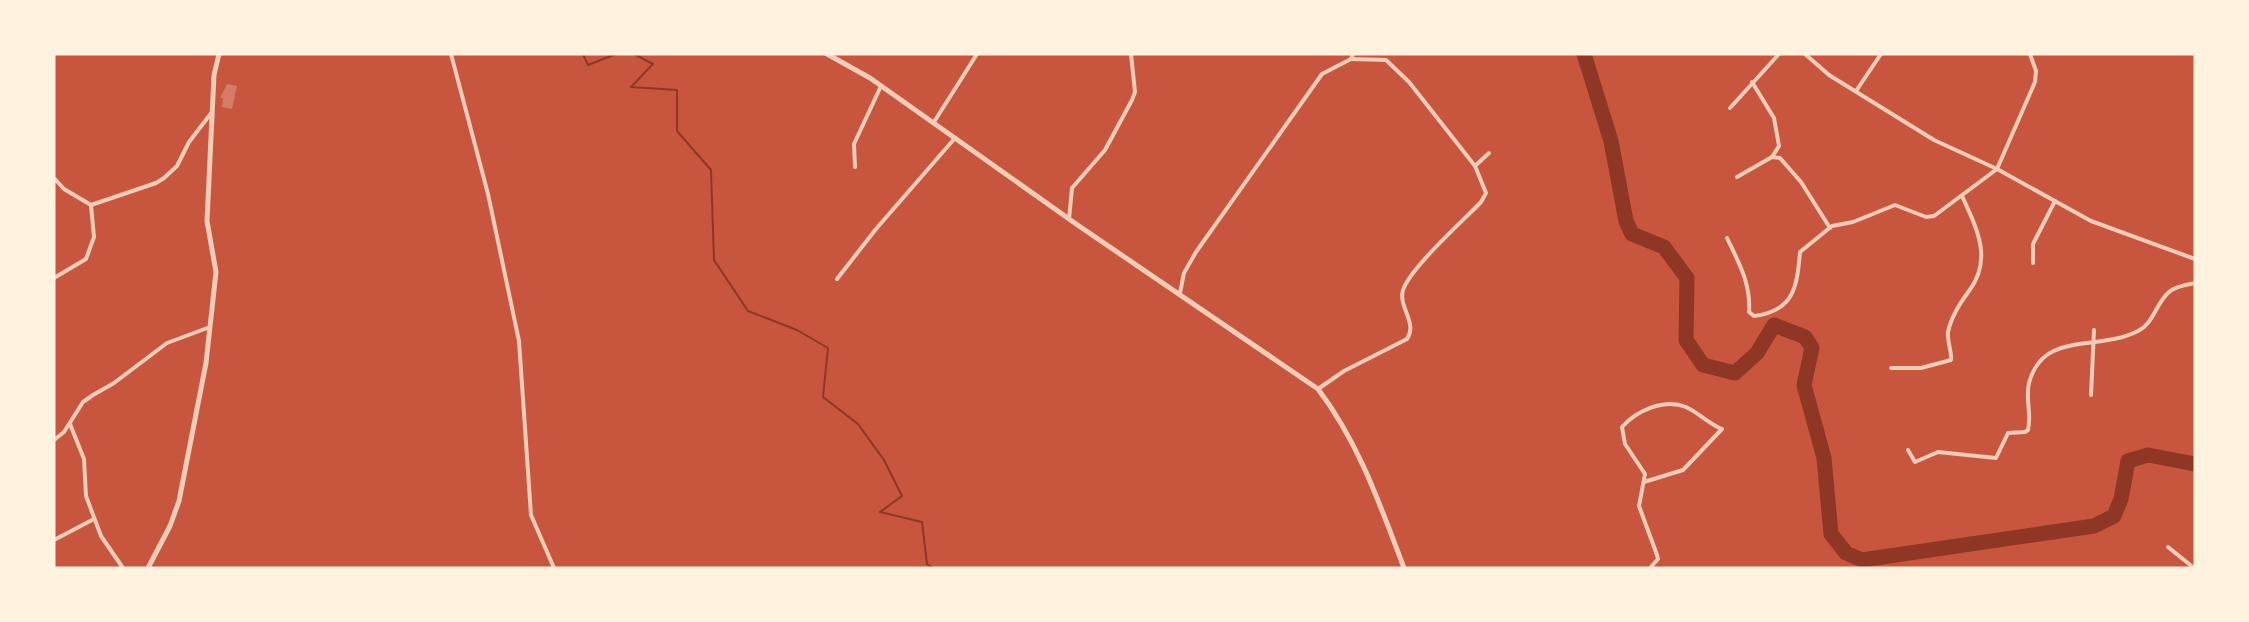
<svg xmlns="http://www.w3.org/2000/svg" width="2249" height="622" font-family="'PT Sans',sans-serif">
  <rect width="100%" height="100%" fill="#c8553d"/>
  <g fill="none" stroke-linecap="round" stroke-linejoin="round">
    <!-- stream -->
    <g stroke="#8f3625" stroke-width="2">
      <path d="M583,54L588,65L616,54"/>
      <path d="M634,54L653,64L631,87L677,90V131L711,170L714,260L748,311L797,330L828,348L823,397L858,424L884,460L902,496L880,512L922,522L927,564L933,568"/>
      <path d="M1862,560L1864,568"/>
    </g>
    <!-- river -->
    <path stroke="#8f3625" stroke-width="15" d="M1584,54L1611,141L1626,221L1632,234L1664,247L1687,278L1686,340L1703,365L1735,373L1757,353L1774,325L1805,337L1812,348L1804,385L1824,458L1831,534L1846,553L1862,560L2094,526L2114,516L2121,499L2128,461L2148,455L2195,464"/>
  </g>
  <!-- building -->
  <path fill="#d67c66" d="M227,84L237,86L232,109L222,107L223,98H220Z"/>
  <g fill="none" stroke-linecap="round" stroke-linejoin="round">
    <!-- minor -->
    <g stroke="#f1ccb7" stroke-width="4">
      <path d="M451,54L488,194L519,341L531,515L554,568"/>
      <path d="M1805,54L1829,75L1934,140L1997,169L2091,221L2195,259"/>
      <path d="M1752,82L1774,118L1779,146L1772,157"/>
      <path d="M1856,91L1881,54"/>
      <path d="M1730,108L1779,54"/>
      <path d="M934,122L977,54"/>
      <path d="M1475,166L1489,153"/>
      <path d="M855,167L854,144L881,86"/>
      <path d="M1737,177L1772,157L1780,158L1801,182L1830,228"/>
      <path d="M54,178L64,189L91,205L156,183L164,178L177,166L189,142L212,112"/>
      <path d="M1069,219L1072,188L1105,150L1132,100L1135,92L1131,54"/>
      <path d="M1727,238C1739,263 1751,284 1749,312L1754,316C1794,311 1797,287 1800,252L1832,226L1853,222L1895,205L1926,217L1934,216L1997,169L2035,82L2036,71L2030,54"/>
      <path d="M2033,263V244L2055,201"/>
      <path d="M54,278L86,259L94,237L91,205"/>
      <path d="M837,279L876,229L955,138"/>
      <path d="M1180,293L1184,273L1196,252L1322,74L1351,59L1353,54"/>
      <path d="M1891,368H1921L1951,360C1952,351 1947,342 1948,332C1951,317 1960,303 1969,291C1993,259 1977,229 1962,196"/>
      <path d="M1318,389L1344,371L1407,339C1418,323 1398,307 1403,290C1410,268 1463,221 1481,202L1486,193L1475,166L1409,82L1386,60L1351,59"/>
      <path d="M2091,395L2094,330"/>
      <path d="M70,424L84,459L86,496L101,536L123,568"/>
      <path d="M54,440L64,432L83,402L93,395L114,383L167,343L210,327"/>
      <path d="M1908,450L1915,462L1938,452L1996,458L2008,433L2025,432L2028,430C2032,414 2025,399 2029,383C2043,330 2097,352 2138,331C2154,323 2156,303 2169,292C2175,286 2187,285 2195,283"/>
      <path d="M1644,482L1683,470L1722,429C1709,424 1699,413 1686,407C1664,398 1636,411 1622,427L1625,444L1645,474L1639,506L1657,555L1658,559L1650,568"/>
      <path d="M54,540L94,519"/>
      <path d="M2168,547L2194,568"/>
    </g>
    <!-- tertiary -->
    <g stroke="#f1ccb7" stroke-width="5">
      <path d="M827,54L870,78L1079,226L1318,389C1359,443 1380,505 1404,568"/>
      <path d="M148,568L170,526L179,501L206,363L216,272L207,221L214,75L219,54"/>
    </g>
  </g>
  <!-- border -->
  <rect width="2249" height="622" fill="none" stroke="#fff3e0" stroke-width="111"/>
</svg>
